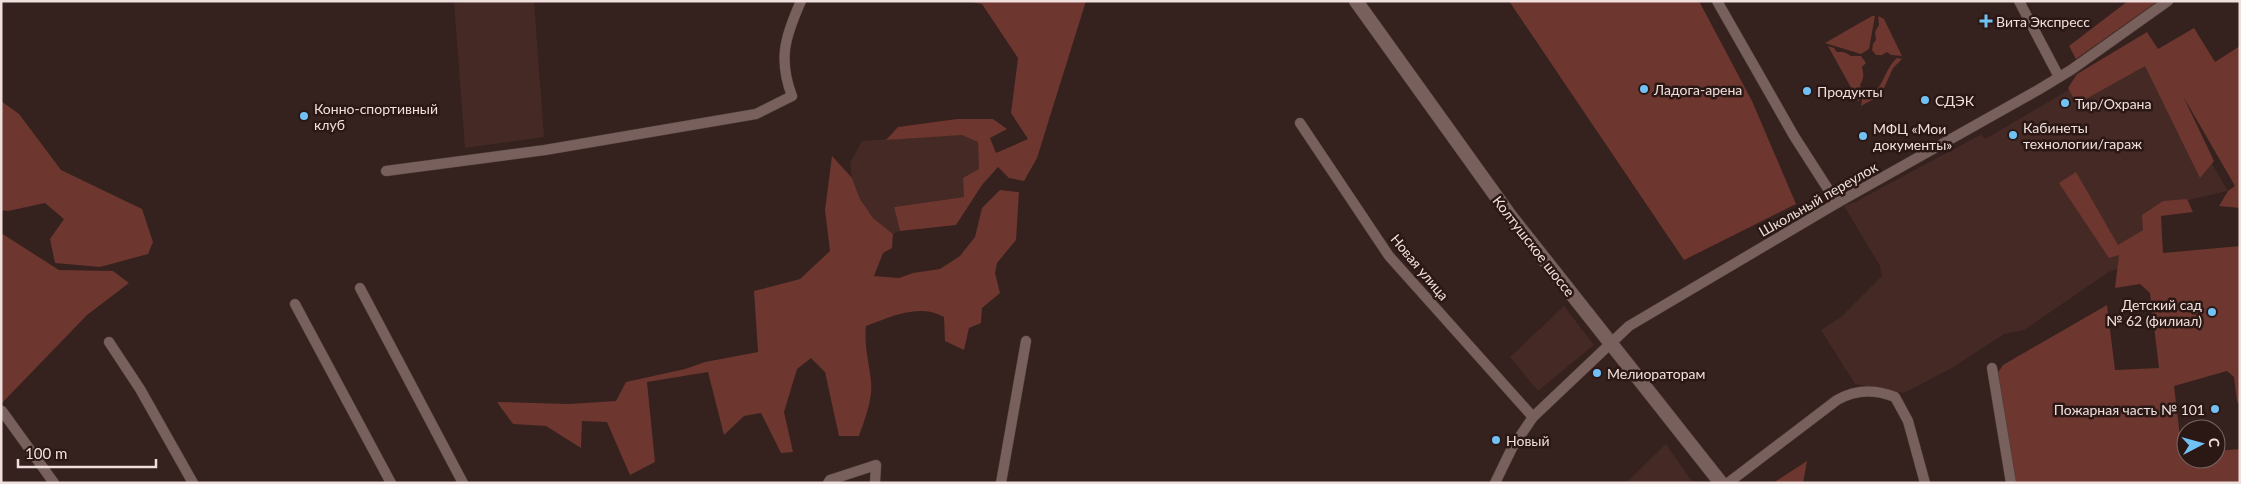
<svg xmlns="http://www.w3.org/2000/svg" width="2241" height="484" font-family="Lato,sans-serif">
  <rect width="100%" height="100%" fill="#35211e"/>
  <!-- built -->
  <g fill="#442925">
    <path d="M480,1H534L544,137L465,148L454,3Z"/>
    <path d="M2141,43L2228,191L2154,208L2138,261L2109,272L2024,330L2004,334L1952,368L1904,393L1855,384L1821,330L1842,316L1882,276L1880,266L1844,206L1855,202L1982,134L1985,139L2065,92Z"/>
    <path d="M962,134L978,142L979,169L965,197L894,207L900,231L893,234L873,218L860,199L852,178L850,163L862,141Z"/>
    <path d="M1564,306L1594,345L1538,391L1510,357Z"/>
    <path d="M1666,444L1693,483H1626Z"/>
  </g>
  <!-- green -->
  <g fill="#6d362e">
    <path d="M967,1H1086L1037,158L1024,181L1009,178L998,167L982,185L956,225L900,231L894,207L964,197L963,178L979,169L978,142L962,135L886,140L898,127L957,119H993L1007,129L990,138L996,153L1028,139L1011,113L1018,58L982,4Z"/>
    <path d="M1509,1H1699L1752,101L1796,204L1684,260Z"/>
    <path d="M2128,1H2158L2076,59L2069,46Z"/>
    <path d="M1872,16H1875L1869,49L1861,54L1825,43Z"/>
    <path d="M1878,16L1884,19L1902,56L1891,55L1887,52L1882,55H1876L1872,50L1873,44L1876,40C1875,30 1874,34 1879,25Z"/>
    <path d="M2194,28L2215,62L2240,46V208L2219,206L2228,191L2235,186L2183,96L2214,161L2200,178L2145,66L2077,104L2068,88L2077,74L2147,32L2158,49Z"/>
    <path d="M1828,46L1834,48L1837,52C1845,52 1845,52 1851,56H1861L1866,63L1862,67C1864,75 1864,78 1860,85L1861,89L1859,102Z"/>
    <path d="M1897,58L1902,59L1893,68L1881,95L1861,106L1862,99C1884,94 1882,71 1897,58Z"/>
    <path d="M1,101L19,114L61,170L142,209L153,242L148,254L100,267L55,263L50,239L64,219L45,203L8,211L1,210Z"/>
    <path d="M832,156L852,178L860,199L873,218L893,234L892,248L883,253L874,276L899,278L913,273L940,269L960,256L975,237L982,208L1000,190L1019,192L1016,240L997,263L995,273L1000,293L982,308L981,323L969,328L964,350L945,341L944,317C919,303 891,317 866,326C864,346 869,362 871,381C873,399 865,419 859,436H839L825,372L811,358L797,369L784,412L793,452L781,453L761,413L744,416L724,435L708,372L647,382L655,462L630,475L607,422L582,421L581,448L546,426L513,424L497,402L569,404L616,401L626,382L685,369L705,362L758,352L754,291L800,279L830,251L825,210Z"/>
    <path d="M2076,172L2118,245L2143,230L2142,215L2163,201L2187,199L2193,212L2161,216L2163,253L2240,246V406L2237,401L2234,377L2227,371L2174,386L2180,437L2186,441V459H2216V451L2240,449V483H2014L1997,374L2003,365L2107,305L2115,370L2159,368L2150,293L2140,284L2115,288L2119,255L2109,258L2059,183Z"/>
    <path d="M1,233L59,270L113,271L129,283L87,315L1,404Z"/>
    <path d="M1807,461L1803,483H1773Z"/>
  </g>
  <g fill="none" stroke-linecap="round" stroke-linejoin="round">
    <defs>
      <g id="street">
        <path d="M1717,1L1794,136L1837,203"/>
        <path d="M2019,1L2059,77"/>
        <path d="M1300,123L1389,256L1533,417"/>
        <path d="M386,171L545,150L756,114L792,96C778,59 785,37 801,1"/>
        <path d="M360,288L463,483"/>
        <path d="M295,304L391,483"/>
        <path d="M109,342L140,389L193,483"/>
        <path d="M1992,368L2011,483"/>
        <path d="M2,411L54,483"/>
        <path d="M828,483L830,480L876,465L875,483"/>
        <path d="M1001,483L1026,341"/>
        <path d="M1495,483L1512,448L1533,417L1629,326L1837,203L2038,90L2071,70L2168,1"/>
        <path d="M1728,483L1837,400C1856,389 1875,389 1895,397L1908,421L1925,483"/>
      </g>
      <path id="secondary" d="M1356,1L1511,217L1721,483"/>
    </defs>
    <!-- street casing -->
    <use href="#street" stroke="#4f3d3b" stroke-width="11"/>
    <!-- secondary casing -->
    <use href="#secondary" stroke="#4f3d3b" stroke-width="15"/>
    <!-- street -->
    <use href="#street" stroke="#78605c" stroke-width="10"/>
    <!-- secondary -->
    <use href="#secondary" stroke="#78605c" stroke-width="14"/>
  </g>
  <!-- markers -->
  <g fill="#72c1f5" stroke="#2b1815" stroke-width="2">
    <path d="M1983.5 13.5h5v5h5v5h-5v5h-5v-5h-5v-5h5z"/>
    <circle cx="1644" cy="89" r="5"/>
    <circle cx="1807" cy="91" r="5"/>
    <circle cx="1925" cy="100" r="5"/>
    <circle cx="2065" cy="103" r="5"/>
    <circle cx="304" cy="116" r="5"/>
    <circle cx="2013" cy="135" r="5"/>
    <circle cx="1863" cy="136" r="5"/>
    <circle cx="2212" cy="312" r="5"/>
    <circle cx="1597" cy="373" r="5"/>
    <circle cx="2215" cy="409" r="5"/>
    <circle cx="1496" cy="440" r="5"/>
  </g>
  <g text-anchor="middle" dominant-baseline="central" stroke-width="5" stroke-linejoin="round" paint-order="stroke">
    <!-- poi labels -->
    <g font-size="14" fill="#efe0de" stroke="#2b1815" text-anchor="start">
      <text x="1996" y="21">Вита Экспресс</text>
      <text x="1654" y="89">Ладога-арена</text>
      <text x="1817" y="91">Продукты</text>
      <text x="1935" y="100">СДЭК</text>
      <text x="2075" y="103">Тир/Охрана</text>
      <text x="314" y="108">Конно-спортивный<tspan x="314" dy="16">клуб</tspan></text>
      <text x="2023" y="127">Кабинеты<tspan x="2023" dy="16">технологии/гараж</tspan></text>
      <text x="1873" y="128">МФЦ «Мои<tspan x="1873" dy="16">документы»</tspan></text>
      <text x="2202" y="304" text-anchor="end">Детский сад<tspan x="2202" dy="16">№ 62 (филиал)</tspan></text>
      <text x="1607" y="373">Мелиораторам</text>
      <text x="2205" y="409" text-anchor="end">Пожарная часть № 101</text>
      <text x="1506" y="440">Новый</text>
    </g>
    <!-- street labels -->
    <g font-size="14" fill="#efe0de" stroke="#2b1815">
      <text transform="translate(1818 199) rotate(-30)">Школьный переулок</text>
      <text transform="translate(1534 246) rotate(52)">Колтушское шоссе</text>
      <text transform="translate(1420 267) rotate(50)">Новая улица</text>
    </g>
  </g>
  <!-- border -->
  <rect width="2241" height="484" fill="none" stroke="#efe0de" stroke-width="5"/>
  <!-- north arrow -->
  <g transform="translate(2201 444) rotate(84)"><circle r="24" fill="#2b1815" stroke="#796865"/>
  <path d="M0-4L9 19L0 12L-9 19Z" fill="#72c1f5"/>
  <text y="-8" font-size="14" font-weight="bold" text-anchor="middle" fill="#efe0de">С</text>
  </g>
  <!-- scale -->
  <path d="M18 459v8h138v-8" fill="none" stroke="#efe0de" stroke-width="2.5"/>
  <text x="25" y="459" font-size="15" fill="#efe0de" stroke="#2b1815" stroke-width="4" paint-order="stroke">100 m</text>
</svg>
